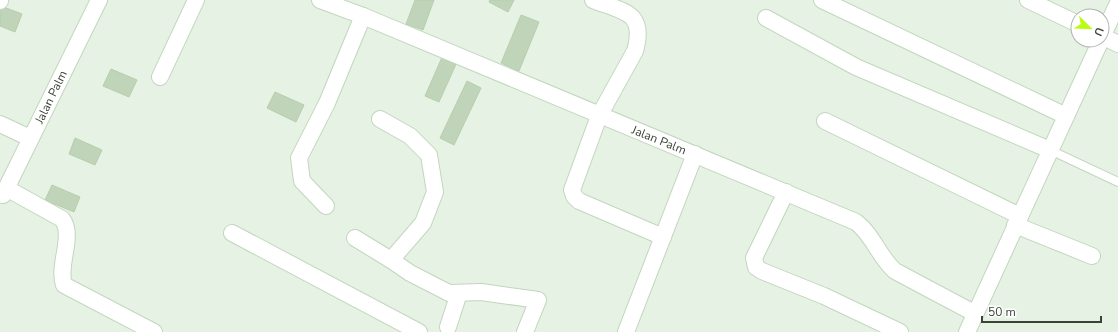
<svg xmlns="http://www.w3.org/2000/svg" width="1118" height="332" font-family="'Nunito Sans',sans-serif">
  <rect width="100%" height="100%" fill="#e6f2e4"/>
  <!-- building -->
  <g fill="#c0d4b9" stroke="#b5cfac">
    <path d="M415,0H434L423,30L406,24Z"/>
    <path d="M490,0H514L508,12L489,2Z"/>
    <path d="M1,6L22,14L15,32L0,26Z"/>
    <path d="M521,15L539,22L519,71L501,63Z"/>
    <path d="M443,55L457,62L439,102L425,96Z"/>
    <path d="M111,69L137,80L129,97L103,86Z"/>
    <path d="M467,81L481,88L454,145L440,138Z"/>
    <path d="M275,92L304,105L296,122L267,108Z"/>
    <path d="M75,138L102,150L95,165L69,154Z"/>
    <path d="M52,185L80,197L74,212L45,200Z"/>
  </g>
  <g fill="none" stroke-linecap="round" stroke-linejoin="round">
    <defs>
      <path id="lane" d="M1050,150L1118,182"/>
      <g id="street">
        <path d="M320,0L363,16L856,222C873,235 879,257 895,271L974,313"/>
        <path d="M593,0C624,12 646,12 635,51L599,116L572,190L574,196L579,201L663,237"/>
        <path d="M822,0L1066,116"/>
        <path d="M1028,0L1078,24"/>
        <path d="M0,1V0"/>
        <path d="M766,18L856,67L1050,150"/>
        <path d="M1102,36L1118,44"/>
        <path d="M1102,37L1118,3"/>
        <path d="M160,77L196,0"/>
        <path d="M380,119L410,136L429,155L435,192L423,223L391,260L410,273L449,293L481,292L538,300L525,332"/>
        <path d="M825,121L1020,216"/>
        <path d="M0,124L30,138"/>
        <path d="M6,188L62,219C75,235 57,265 64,285L154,332"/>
        <path d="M786,192L754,258L756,267L762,271L824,296L900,332"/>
        <path d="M3,195L99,0"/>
        <path d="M326,206L302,181L299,158L327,103L363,16"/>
        <path d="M1015,225L1092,256"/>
        <path d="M232,233L419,332"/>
        <path d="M355,238L391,260"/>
        <path d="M448,327L459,293"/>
        <path d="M626,332L695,154"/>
        <path d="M967,332L1101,40"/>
      </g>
    </defs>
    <!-- lane casing -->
    <use href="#lane" stroke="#c2d6be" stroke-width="10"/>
    <!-- street casing -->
    <use href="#street" stroke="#c2d6be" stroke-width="18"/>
    <!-- lane -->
    <use href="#lane" stroke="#fff" stroke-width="8"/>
    <!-- street -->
    <use href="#street" stroke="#fff" stroke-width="16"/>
  </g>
  <g text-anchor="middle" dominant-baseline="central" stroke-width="3" stroke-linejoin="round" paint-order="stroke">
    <!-- street labels -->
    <g font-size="12" fill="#384434" stroke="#fff">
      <text transform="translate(51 97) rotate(-64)">Jalan Palm</text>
      <text transform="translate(659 140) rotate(22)">Jalan Palm</text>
    </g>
  </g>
  <!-- north arrow -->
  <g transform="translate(1090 28) rotate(113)"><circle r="19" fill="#ffffff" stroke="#afb4ae"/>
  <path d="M0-3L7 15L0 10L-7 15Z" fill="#b8fd11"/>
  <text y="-6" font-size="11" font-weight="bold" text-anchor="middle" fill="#384434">U</text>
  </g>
  <!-- scale -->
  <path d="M982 316v6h119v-6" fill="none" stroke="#384434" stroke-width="2"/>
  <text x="988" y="316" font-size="12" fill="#384434" stroke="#ffffff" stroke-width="3" paint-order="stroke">50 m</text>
</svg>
